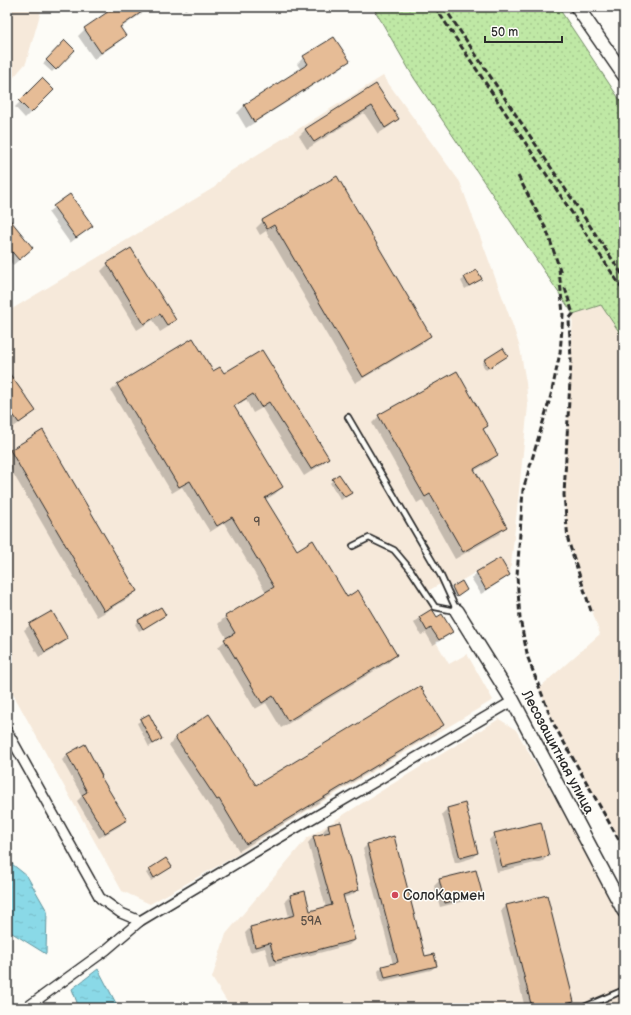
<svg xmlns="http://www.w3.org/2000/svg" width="631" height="1015" font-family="'Balsamiq Sans',sans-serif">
  <defs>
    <pattern id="green-dots" width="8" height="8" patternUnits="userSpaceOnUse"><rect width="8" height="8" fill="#bfe8a5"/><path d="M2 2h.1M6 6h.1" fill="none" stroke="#a4c78e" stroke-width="1.8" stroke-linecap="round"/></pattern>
    <pattern id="water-ripples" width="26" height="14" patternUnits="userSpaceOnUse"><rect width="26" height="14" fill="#8ad9e7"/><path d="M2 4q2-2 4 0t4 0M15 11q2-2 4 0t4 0" fill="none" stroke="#77bac6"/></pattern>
  </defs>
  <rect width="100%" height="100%" fill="#fdfcf7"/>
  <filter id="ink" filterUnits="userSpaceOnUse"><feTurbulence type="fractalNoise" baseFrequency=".025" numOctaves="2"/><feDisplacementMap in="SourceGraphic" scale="8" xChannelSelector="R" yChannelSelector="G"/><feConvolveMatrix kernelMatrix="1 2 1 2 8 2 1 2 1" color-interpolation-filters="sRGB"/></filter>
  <g filter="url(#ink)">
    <!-- built -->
    <g fill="#f6e9da">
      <path d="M7,7H46L41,11L26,63L7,85Z"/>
      <path d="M383,76L460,182L513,326L520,348L526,383L528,406L510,575L499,558L451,587L438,585L423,594L437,617L442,614L453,632L436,642L449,664L467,654L493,700L275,830L237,855L150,904L122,891L7,683V312L215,187L226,174Z"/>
      <path d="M601,305L624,339V849L553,723L539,688L600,634L568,540L564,495L573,314Z"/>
      <path d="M499,719L516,730L624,918V1008H231L212,978L226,934L307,838L381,791Z"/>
    </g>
    <!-- green -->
    <path fill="url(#green-dots)" stroke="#758a68" d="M373,7H558L624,106V339L601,305L573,314L414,78Z"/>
    <!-- water -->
    <g fill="url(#water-ripples)" stroke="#64939c">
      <path d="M7,860L27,876L47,911L46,954L9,931L7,928Z"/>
      <path d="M98,969L118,1007L120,1008H79L72,989Z"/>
    </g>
    <!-- shadow -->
    <g fill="#0003">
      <path d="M117,7H151L119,29L124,36L117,43L94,59L78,36L85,29Z"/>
      <path d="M183,7H190L185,10Z"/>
      <path d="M65,42L74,50L52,72L43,64Z"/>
      <path d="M304,57L348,61L341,68L246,128L237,113L244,106L301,70L297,64Z"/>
      <path d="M42,80L53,90L25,118L15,107Z"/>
      <path d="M376,85L397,119L390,126L378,134L364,113L307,149L299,136L306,129Z"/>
      <path d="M337,177L430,336L423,343L355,383L266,231L260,235L256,228L263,221Z"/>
      <path d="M70,195L92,226L70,243L48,212Z"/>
      <path d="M7,218L27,253L13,265L7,257Z"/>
      <path d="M108,264L174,320L168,327L160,332L153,320L137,330L101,271Z"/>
      <path d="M465,278L481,279L465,289L461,281Z"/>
      <path d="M262,351L328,458L321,465L304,476L262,408L253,413L246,400L234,407L282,487L275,494L265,500L296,552L346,598L396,655L389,662L281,728L266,703L255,709L218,647L227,639L218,624L225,617L266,592L224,523L210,532L182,487L172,493L111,391L118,384L213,372L224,374Z"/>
      <path d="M507,356L486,370L482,364L485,360Z"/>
      <path d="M7,372L35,410L28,417L12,428L7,421Z"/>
      <path d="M379,416L487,426L483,430L497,454L490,462L474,471L506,527L499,534L455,559L422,500L417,503L372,423Z"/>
      <path d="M11,450L136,591L129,598L97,617L7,463V454Z"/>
      <path d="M333,480L351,493L341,500L330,483Z"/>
      <path d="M477,573L509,575L503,580L481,594L471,578Z"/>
      <path d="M461,583L466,590L453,599L449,592Z"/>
      <path d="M432,610L437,618L452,632L446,637L433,645L426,633L421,635L414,623L419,618Z"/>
      <path d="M52,612L67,639L62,644L39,657L24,630L30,625Z"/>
      <path d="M165,615L162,618L139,631L135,624L139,621Z"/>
      <path d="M149,716L161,739L149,747L137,723Z"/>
      <path d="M443,725L435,732L239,851L211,806L210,807L169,745L176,738L256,786Z"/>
      <path d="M84,746L100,777L125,820L120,826L99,838L77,801L82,796L62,760L67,755Z"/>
      <path d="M447,809L477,853L472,858L455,863L442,814Z"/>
      <path d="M328,826L358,890L352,895L343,898L354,940L349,945L270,966L265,948L250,952L245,933L251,927L289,917L285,901L290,896L310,912L326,908L308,843L313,837L324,834L323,831Z"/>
      <path d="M495,834L548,855L543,861L497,872L489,840Z"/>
      <path d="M367,845L425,957L436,966L431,970L380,982L378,971L382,967L393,964L363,849Z"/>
      <path d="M165,859L170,867L151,881L146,873Z"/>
      <path d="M440,880L481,893L476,898L440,907L434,886Z"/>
      <path d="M506,906L573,1001L567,1007L562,1008H525L501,911Z"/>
    </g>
    <!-- building -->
    <g fill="#e6bc96" stroke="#2b2b2b">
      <path d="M115,7H149L120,27L126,36L101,53L84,28Z"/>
      <path d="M334,37L350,61L254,122L244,105L308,64L303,56Z"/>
      <path d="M65,40L75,50L56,70L46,60Z"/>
      <path d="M42,78L54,90L31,113L19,101Z"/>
      <path d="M376,84L399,119L385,128L372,106L314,142L305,129Z"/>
      <path d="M337,176L431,336L363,377L274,225L267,229L262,220Z"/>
      <path d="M70,194L93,226L76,238L53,206Z"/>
      <path d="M7,216L33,248L19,260L7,246Z"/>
      <path d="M131,248L176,320L167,325L160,314L144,324L107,263Z"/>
      <path d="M477,270L482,279L469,286L464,277Z"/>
      <path d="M193,338L213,371L220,367L224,373L262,350L329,458L311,469L269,402L261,407L253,394L234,406L283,487L265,498L297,550L313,540L347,597L358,590L397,655L288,721L273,696L262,703L224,639L235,633L225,616L274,587L232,517L217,526L190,481L179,487L117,384Z"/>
      <path d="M503,348L508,356L489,368L484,360Z"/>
      <path d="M7,370L36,411L19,423L7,406Z"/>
      <path d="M457,371L488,426L483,429L498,455L474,469L507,527L463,552L430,494L425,497L378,415Z"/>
      <path d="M43,430L137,591L104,611L10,450Z"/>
      <path d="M339,474L352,493L345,497L332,479Z"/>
      <path d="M500,558L510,575L486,590L476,572Z"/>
      <path d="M462,581L467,590L457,597L452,587Z"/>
      <path d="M161,607L166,615L143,629L138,620Z"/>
      <path d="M432,609L437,617L442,614L453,632L439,640L431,628L427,631L419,617Z"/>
      <path d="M52,611L68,639L45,652L29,624Z"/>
      <path d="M420,686L444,725L246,844L219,799L217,800L175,737L209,714L256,785Z"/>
      <path d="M149,714L162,739L153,744L140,719Z"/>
      <path d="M85,744L102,776L101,777L127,820L105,833L82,795L87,792L67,754Z"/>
      <path d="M465,803L478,853L460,858L447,808Z"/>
      <path d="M341,822L359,890L343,895L355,940L275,961L270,943L255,947L250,927L295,915L290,895L305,891L310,911L332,905L313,836L330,832L328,825Z"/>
      <path d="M541,822L549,856L502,867L494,833Z"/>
      <path d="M394,836L425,956L434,954L437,966L385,978L382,966L398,962L367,844Z"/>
      <path d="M166,858L172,867L154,878L149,869Z"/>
      <path d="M476,870L482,893L445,903L439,879Z"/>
      <path d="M547,895L574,1002L549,1008H532L506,905Z"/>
    </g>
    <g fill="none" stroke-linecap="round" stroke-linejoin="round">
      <defs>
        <g id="lane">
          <path d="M348,417L441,576L456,609"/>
          <path d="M353,546L369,538L394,550L410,569L435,607L455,611"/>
          <path d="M582,1008L624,990"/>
        </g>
        <g id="street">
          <path d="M7,731L100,898L121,913L140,921L260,849L513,701"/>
          <path d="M26,1008L106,950L140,921"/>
        </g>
        <g id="secondary">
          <path d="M577,7L624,75"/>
          <path d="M457,611L513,701L624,911"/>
        </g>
      </defs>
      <!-- lane casing -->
      <use href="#lane" stroke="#2b2b2b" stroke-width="8"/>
      <!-- street casing -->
      <use href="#street" stroke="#2b2b2b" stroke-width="12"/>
      <!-- secondary casing -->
      <use href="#secondary" stroke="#2b2b2b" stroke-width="16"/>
      <!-- lane -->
      <use href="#lane" stroke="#fdfcf7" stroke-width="4.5"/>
      <!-- street -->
      <use href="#street" stroke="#fdfcf7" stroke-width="9"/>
      <!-- secondary -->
      <use href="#secondary" stroke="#fdfcf7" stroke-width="13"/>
      <!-- rail -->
      <g stroke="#2b2b2b" stroke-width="3" stroke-dasharray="6 3" stroke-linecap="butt">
        <path d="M435,7L624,291"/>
        <path d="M444,7L624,277"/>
        <path d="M518,176L547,231L561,273"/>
        <path d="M559,268L563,315L560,353L551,395L523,490L517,576L520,619L528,658L553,723L624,849"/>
        <path d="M565,288L573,314L569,319L571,361L564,495L568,540L592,614"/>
      </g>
    </g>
  </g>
  <!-- markers -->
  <circle fill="#d1495b" stroke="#fdfcf7" stroke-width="1.5" cx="395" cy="895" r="4"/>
  <g text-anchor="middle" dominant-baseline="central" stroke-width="3" stroke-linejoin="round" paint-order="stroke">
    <!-- number labels -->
    <g font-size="12" fill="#5a4f46">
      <text x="257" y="522">9</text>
      <text x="311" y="921">59А</text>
    </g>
    <!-- street labels -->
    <g font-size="14" fill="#2b2b2b" stroke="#fdfcf7">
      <text transform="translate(558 752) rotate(62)">Лесозащитная улица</text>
    </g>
    <!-- poi labels -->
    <g font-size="14" fill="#2b2b2b" stroke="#fdfcf7" text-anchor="start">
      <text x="403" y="895">СолоКармен</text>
    </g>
  </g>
  <!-- margin -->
  <rect width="631" height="1015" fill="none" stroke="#fdfcf7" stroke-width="24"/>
  <rect x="12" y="12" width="607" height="991" fill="none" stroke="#2b2b2b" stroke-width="1.5" filter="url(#ink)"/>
  <!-- scale -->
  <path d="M485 36v6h77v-6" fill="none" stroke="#2b2b2b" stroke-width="2"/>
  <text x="491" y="36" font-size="12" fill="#2b2b2b" stroke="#fdfcf7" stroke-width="3" paint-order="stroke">50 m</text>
</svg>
